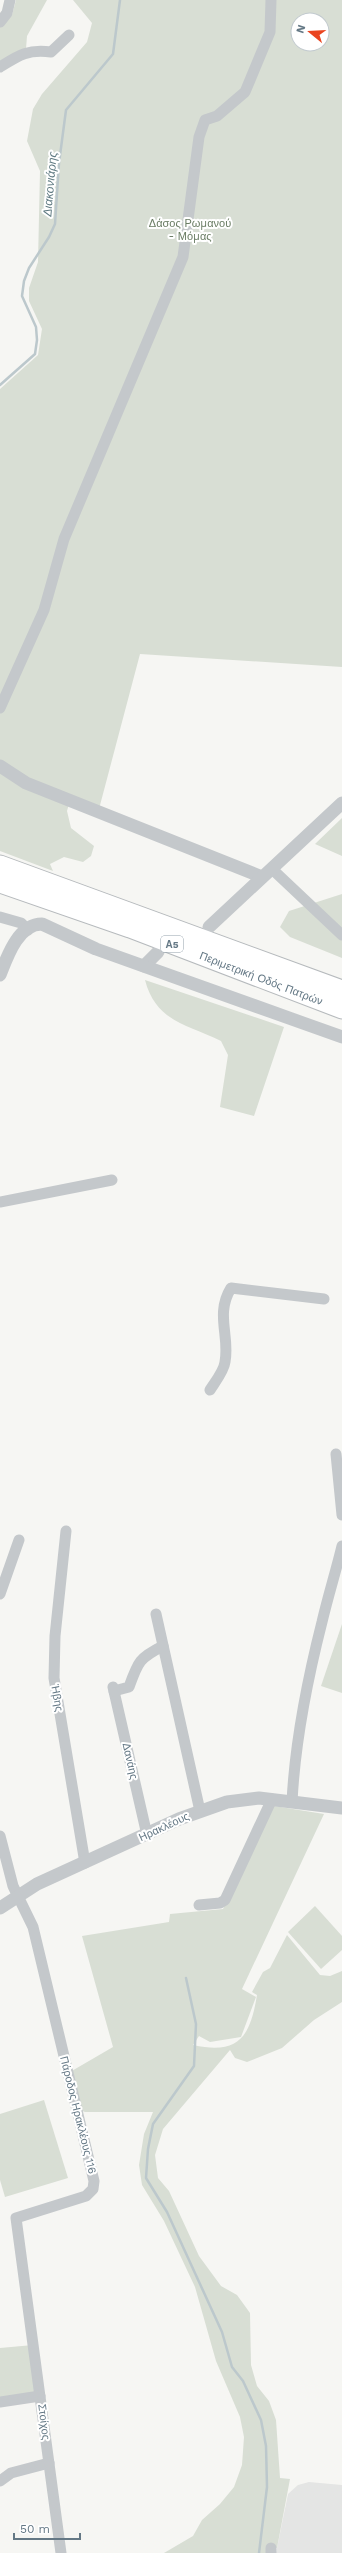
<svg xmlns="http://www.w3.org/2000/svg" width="342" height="2553" font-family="'Work Sans',sans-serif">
  <rect width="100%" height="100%" fill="#f6f6f3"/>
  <!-- built -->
  <path fill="#e4e5e4" d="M309,2482L342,2485V2553H276L288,2494L298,2485Z"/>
  <!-- green -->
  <g fill="#d8ded4" fill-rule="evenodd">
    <path d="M16,0H47L27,36L26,49L0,64V27L12,15Z"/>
    <path d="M73,0H342V667L140,654L99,809L71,797L67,811L71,828L94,846L91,856L83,862L64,857L50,864L53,871L0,851V389L38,355L42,329L29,301V288L38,262L40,171L27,141L33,109L42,94L87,42L92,23ZM298,20H322V44H298Z"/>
    <path d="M342,818V856L315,844Z"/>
    <path d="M342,894V958L290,937L280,927L289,911Z"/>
    <path d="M145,980L284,1027L254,1116L220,1107L228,1055L221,1041C187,1024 156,1022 145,980Z"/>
    <path d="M342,1624V1693L321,1686Z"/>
    <path d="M274,1806L324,1814L242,1989L256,1997L241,2037L210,2042L199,2036L193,2045C239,2055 250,2037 257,1995L252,1992L263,1972L270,1968L287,1935L320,1975L330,1976L342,1971V2002L314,2020L282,2048L247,2062L235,2058L230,2050L163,2129L155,2155L158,2178L169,2191L199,2256L221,2286L237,2295L250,2313L251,2365L257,2386L269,2401L276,2420L280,2478L290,2479L277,2548L269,2546L267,2553H164L193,2536L202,2520L220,2504L234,2487L242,2465L244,2437L240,2417L216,2361L195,2287L164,2221L142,2185L139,2165L144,2134L153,2112H85L80,2110L70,2072L113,2047L82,1936L169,1922L170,1914L223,1909Z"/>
    <path d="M315,1906L342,1936V1950L321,1969L288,1932Z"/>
    <path d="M44,2100L68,2178L5,2197L0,2180V2114Z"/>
    <path d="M33,2345L37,2394L0,2399V2348Z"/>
  </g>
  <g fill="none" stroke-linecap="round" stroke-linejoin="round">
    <!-- stream -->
    <g stroke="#bcc8cc" stroke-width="2.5">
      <path d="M0,385L35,354L37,340L36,327L22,296L24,281L29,268L49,237L55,224L59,163L66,110L113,54L120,0"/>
      <path d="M186,1978L196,2024L194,2066L153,2124L148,2149L146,2178L167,2212L222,2332L232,2367L243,2381L261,2420L266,2446L267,2487L259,2553"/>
    </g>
    <defs>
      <g id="motorway">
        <path d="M0,865L342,990"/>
        <path id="s1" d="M0,883L130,928L342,1009"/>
      </g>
    </defs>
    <!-- motorway casing -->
    <use href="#motorway" stroke="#b6babd" stroke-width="21"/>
    <!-- minor -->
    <g stroke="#c4c8cb" stroke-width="11">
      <path d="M0,22L7,13L10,0"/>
      <path d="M0,67C19,55 28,49 51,52L69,35"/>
      <path d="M0,708L44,610L64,539L183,257L199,137L205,120L217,116L245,92L270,32L271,0"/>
      <path d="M272,869L342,935"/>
      <path d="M0,917L21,923L28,930"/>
      <path d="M0,1202L112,1180"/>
      <path d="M210,1390C215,1382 224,1371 225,1362C230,1336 215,1314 231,1288L324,1299"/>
      <path d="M336,1454L342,1515"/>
      <path d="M66,1531L55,1636L54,1678L85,1863"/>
      <path d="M0,1594L19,1540"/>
      <path d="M156,1614L200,1811"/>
      <path d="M113,1687L147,1835"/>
      <path d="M114,1691L129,1687C138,1662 139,1658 163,1646"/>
      <path d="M292,1802C295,1741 307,1681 322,1622C328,1596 336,1571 342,1546"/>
      <path d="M0,1836L13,1886L33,1927L94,2181L93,2189L86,2196L16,2218L61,2553"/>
      <path d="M199,1905L220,1903L225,1900L272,1799"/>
      <path d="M0,2402L40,2396"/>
      <path d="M0,2481L11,2473L49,2463"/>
      <path d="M271,2553V2548"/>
    </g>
    <!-- tertiary -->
    <g stroke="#c4c8cb" stroke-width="13">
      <path d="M0,766L26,783L262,877"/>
      <path d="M209,927L342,803"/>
      <path d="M144,966L158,952"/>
      <path d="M0,975C7,957 18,924 42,924L96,949L342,1037"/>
      <path d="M0,1908L37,1884L179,1819L227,1802L259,1798L342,1808"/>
    </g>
    <!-- motorway -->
    <use href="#motorway" stroke="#fff" stroke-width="19"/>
  </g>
  <g text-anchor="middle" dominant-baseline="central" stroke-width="4" stroke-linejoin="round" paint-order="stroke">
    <!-- shield labels -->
    <rect fill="#fff" stroke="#92a0aa" stroke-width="1" x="161" y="936" width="22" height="16" rx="3"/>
    <g font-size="10" font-weight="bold" fill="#647885">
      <text x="172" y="944">Α5</text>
    </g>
    <!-- park labels -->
    <g font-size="11" fill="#697c63" stroke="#fff">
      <text x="190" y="223">Δάσος Ρωμανού<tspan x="190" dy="13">- Μόμας</tspan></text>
    </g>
    <!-- street labels -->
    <g font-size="11" fill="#647885" stroke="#fff">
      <text stroke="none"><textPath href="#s1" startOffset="278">Περιμετρική Οδός Πατρών</textPath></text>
      <text transform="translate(57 1698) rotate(80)">Ήβης</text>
      <text transform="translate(130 1761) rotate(77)">Δανάης</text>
      <text transform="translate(164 1827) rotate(-25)">Ηρακλέους</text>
      <text transform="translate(78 2115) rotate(76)">Πάροδος Ηρακλέους 116</text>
      <text transform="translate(44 2422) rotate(83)">Στοίχος</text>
    </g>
    <!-- water labels -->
    <g font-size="12" font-style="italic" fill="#5f7a82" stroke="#fff">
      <text transform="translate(50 184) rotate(-85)">Διακονιάρης</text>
    </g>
  </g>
  <!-- north arrow -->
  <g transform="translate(310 32) rotate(288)"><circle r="19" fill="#ffffff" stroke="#c1c9ce"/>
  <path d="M0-3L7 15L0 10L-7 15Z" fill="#ea441f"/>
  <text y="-6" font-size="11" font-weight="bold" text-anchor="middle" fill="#647885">N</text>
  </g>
  <!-- scale -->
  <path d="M14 2533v6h66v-6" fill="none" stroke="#647885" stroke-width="2"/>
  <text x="20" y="2533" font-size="12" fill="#647885" stroke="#ffffff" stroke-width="3" paint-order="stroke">50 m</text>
</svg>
